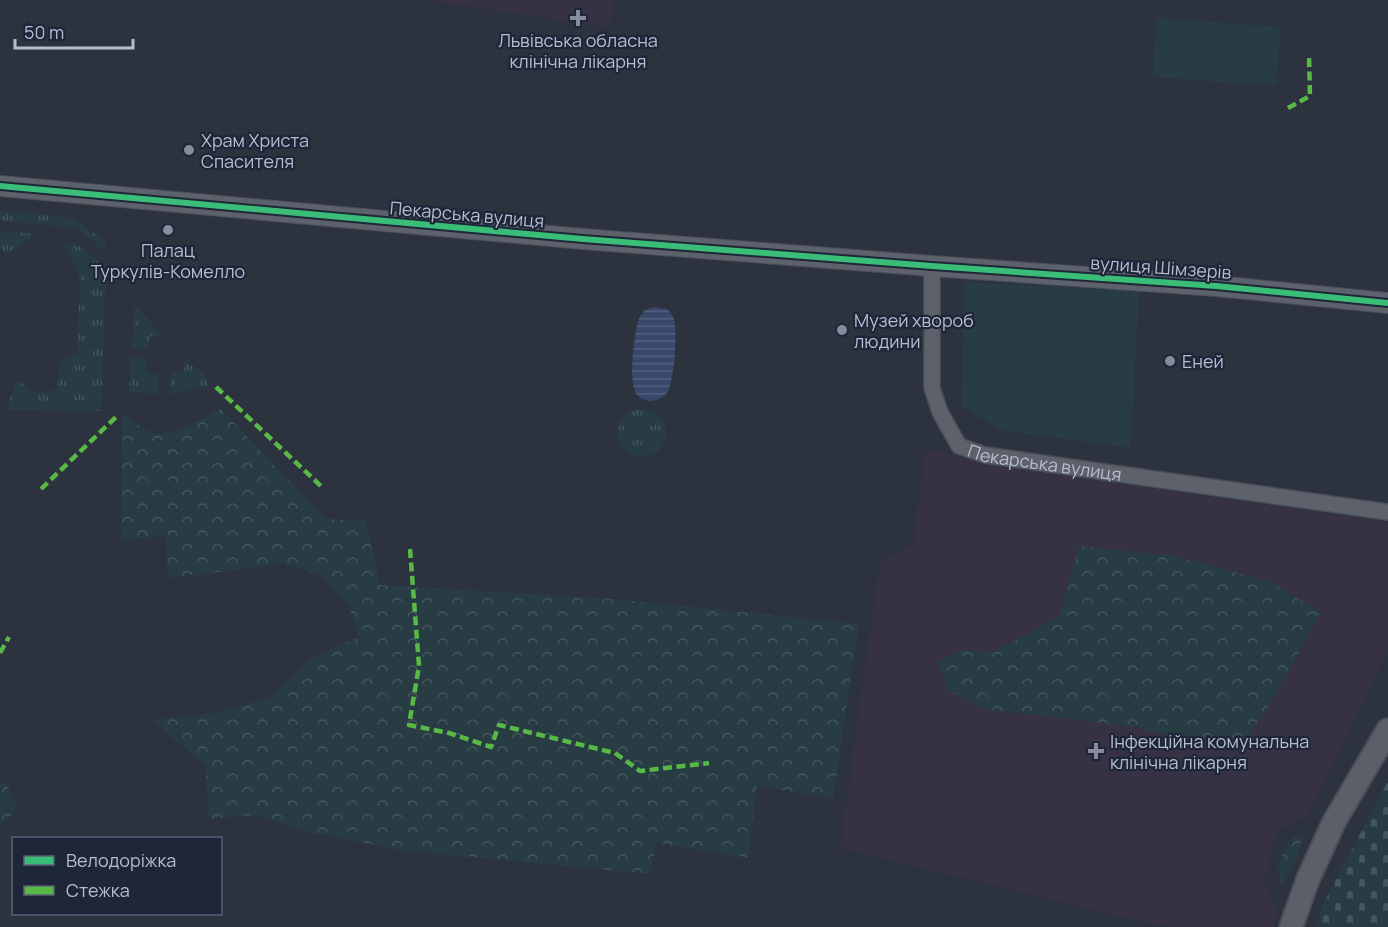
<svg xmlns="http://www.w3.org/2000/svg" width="1388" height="927" font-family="Manrope,sans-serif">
  <defs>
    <pattern id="grass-tufts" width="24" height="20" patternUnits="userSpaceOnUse" patternTransform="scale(1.5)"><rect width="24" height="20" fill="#283c44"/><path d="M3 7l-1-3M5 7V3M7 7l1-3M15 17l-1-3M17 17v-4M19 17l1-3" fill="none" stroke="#45565e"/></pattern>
    <pattern id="forest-crowns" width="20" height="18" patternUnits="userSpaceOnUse" patternTransform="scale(1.5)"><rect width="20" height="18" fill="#283c44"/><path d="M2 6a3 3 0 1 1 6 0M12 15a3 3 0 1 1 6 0" fill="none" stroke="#45565e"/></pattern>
    <pattern id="cemetery-stones" width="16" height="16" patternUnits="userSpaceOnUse" patternTransform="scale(1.5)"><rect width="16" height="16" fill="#283c44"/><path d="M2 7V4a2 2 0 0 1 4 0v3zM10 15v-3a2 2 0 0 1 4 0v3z" fill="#45565e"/></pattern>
    <pattern id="water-rules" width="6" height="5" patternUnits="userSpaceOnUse" patternTransform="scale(1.5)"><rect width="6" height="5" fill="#39476a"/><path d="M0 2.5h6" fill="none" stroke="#53607e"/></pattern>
  </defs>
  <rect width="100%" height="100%" fill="#2c323e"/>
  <!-- medical -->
  <g fill="#363243">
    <path d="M425,0H613L609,27Z"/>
    <path d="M925,451H938L990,465L1388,522V649L1309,814L1278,830L1264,880L1270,897L1278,912L1273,927H1171L1131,919L840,848L880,562L913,544Z"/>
  </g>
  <!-- grass -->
  <g fill="url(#grass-tufts)">
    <path d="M0,211L73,218L106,242L105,252L76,227L0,221Z"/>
    <path d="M0,231L37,234L6,255L0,248Z"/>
    <path d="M62,242L79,246L106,268L101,411L7,410L16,379L36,393L57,390L60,359L77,353L80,276Z"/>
    <path d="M135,305L163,336H151L146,349L132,347Z"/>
    <path d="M131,357L147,358L146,373L159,375L157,394L129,392Z"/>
    <path d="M185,362L203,372L208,386L169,394L171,372H183Z"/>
    <circle cx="642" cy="433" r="24"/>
  </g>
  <!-- forest -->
  <g fill="url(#forest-crowns)">
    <path d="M221,409L326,519L366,521L380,585L613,599L859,624L833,799L757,786L748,858L657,843L650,874L399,850L305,831L255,815L209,819L205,766L153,720L215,713L270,698L311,659L359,637L348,604L320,575L284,564L168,578L166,536L121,540L122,414L154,435L180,430Z"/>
    <path d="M1079,546L1175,556L1271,582L1321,613L1273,699L1239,750L1128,726L983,709L948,690L938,661L965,650L993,652L1059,617Z"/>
    <path d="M0,781C11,786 15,799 18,810L0,824Z"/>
    <path d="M1293,837H1299L1302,840L1293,867L1282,883C1273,868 1285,850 1293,837Z"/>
  </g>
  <!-- cemetery -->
  <path fill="url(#cemetery-stones)" d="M1388,781V927H1316L1323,904Z"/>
  <!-- park -->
  <g fill="#283c44">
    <path d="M1157,18L1281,27L1276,86L1152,77Z"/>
    <path d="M964,282L1139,291L1131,448L1004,431L962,407Z"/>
  </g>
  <!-- water -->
  <path fill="url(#water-rules)" d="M654,307L667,309C668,310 672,315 673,316C677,326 675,342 675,353C675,360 671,384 669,390C662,403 641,405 635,391C629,378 634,336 638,322C639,317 642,314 645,310Z"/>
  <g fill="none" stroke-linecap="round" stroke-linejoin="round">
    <defs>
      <g id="minor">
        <path id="s1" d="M932,266V388L940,412L959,446L985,455L1388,512"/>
      </g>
      <path id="tertiary" d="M0,186L583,239L932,266L1216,286L1388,303"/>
      <path id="secondary" d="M1291,927L1308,879L1334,822L1388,730"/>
    </defs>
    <!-- minor casing -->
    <use href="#minor" stroke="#494d56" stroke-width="18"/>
    <!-- tertiary casing -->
    <use href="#tertiary" stroke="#494d56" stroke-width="22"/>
    <!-- secondary casing -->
    <use href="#secondary" stroke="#494d56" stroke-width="26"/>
    <!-- minor -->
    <use href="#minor" stroke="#5d616b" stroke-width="15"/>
    <!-- tertiary -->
    <use href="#tertiary" stroke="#5d616b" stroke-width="20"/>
    <!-- secondary -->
    <use href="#secondary" stroke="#5c5f69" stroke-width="22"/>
    <!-- tram -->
    <g stroke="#5b6069" stroke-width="1.5">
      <path d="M1285,927L1292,905L1326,824L1335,807L1388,719"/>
      <path d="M1298,927L1311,891L1340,823L1388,743"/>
    </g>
    <!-- quiet -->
    <g stroke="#58b947" stroke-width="4.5" stroke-dasharray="9 4.5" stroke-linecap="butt">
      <path d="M1288,108L1310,96L1309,56"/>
      <path d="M216,387L322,487"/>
      <path d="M41,489L117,416"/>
      <path d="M410,549L419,666L409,725L449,733L491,747L499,725L615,753L640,771L709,763"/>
      <path d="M0,653L9,637"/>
    </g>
    <defs>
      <path id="cycleway" d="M0,186L583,239L932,266L1216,286L1388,303"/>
    </defs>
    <!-- cycleway casing -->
    <use href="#cycleway" stroke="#1e2639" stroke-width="10"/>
    <!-- cycleway -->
    <use href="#cycleway" stroke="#3abd76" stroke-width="6"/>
  </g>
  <!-- markers -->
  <g fill="#868c9b" stroke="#1e2639" stroke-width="2">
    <path d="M575 9h6v6h6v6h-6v6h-6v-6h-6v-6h6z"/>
    <circle cx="189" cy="150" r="6"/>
    <circle cx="168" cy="230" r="6"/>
    <circle cx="842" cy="330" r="6"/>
    <circle cx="1170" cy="361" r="6"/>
    <path d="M1093 742h6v6h6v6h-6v6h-6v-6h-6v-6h6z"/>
  </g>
  <g text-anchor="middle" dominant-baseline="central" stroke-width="4.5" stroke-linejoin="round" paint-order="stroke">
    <!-- poi labels -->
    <g font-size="18" fill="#b7bdcd" stroke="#1e2639" text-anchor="start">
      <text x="578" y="40" text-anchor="middle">Львівська обласна<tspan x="578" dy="21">клінічна лікарня</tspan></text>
      <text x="201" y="140">Храм Христа<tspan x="201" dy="21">Спасителя</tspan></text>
      <text x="168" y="250" text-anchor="middle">Палац<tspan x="168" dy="21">Туркулів-Комелло</tspan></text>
      <text x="854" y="320">Музей хвороб<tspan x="854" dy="21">людини</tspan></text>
      <text x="1182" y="361">Еней</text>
      <text x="1110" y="741">Інфекційна комунальна<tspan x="1110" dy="21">клінічна лікарня</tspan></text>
    </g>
    <!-- street labels -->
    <g font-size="18" fill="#b7bdcd" stroke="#1e2639">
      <text transform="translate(467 214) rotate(5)">Пекарська вулиця</text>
      <text transform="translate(1161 267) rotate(4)">вулиця Шімзерів</text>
      <text stroke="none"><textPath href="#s1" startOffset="274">Пекарська вулиця</textPath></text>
    </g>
  </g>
  <!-- legend -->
  <rect x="12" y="837" width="210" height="78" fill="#1e2639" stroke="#5b6274" stroke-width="1.5"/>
  <rect x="24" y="856" width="30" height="9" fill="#3abd76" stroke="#5b6274" stroke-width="1.5"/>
  <text x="66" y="867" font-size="18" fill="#b7bdcd">Велодоріжка</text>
  <rect x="24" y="886" width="30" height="9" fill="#58b947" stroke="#5b6274" stroke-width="1.5"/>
  <text x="66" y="897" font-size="18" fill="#b7bdcd">Стежка</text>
  <!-- scale -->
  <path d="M15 39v9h118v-9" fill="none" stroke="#b7bdcd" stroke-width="3"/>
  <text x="24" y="39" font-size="18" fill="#b7bdcd" stroke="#1e2639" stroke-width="4.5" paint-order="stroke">50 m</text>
</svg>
